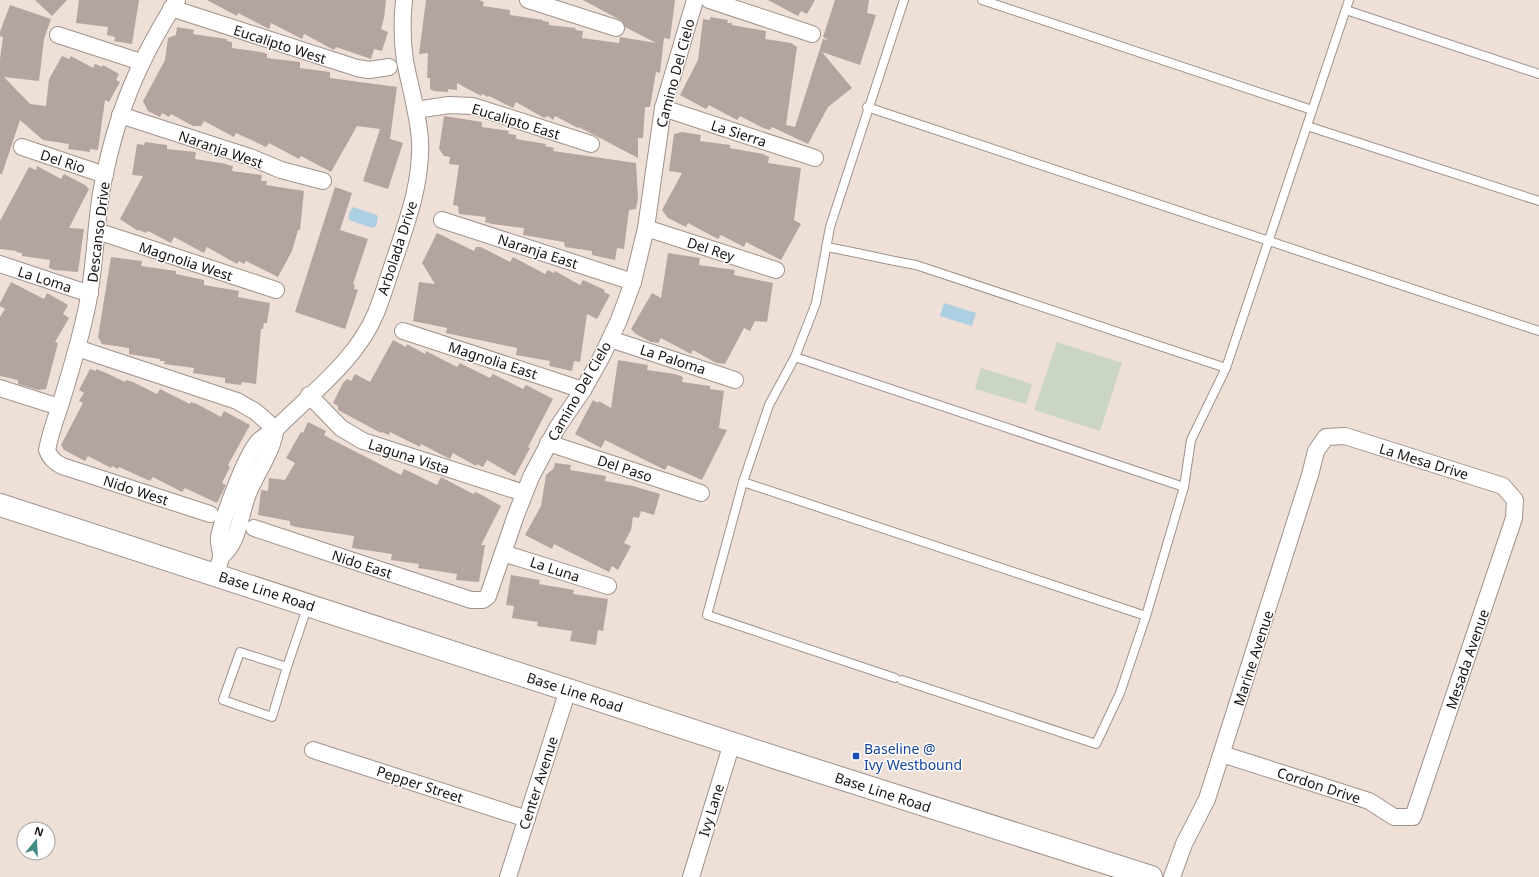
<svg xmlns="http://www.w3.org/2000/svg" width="1539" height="877" font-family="'Noto Sans',sans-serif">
  <rect width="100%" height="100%" fill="#eedfd7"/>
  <!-- green -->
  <g fill="#cad6c2">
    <path d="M1057,342L1122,363L1100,431L1034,410Z"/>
    <path d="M981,368L1032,384L1026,404L975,389Z"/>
  </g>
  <!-- water -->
  <g fill="#adcfe4">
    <path d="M353,207L377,215L378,218L376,226L372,228L349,220V213Z"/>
    <path d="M944,303L976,313L972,326L940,316Z"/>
  </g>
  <!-- building -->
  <g fill="#b4a4a0">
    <path d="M35,0H67L52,16Z"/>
    <path d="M79,0H139L132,44L114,41L115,37L107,35L108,27L76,23Z"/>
    <path d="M207,0H386L384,18L381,29L388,32L382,51L374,49L371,59L336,47L334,50L304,34L302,39L271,23L269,29L238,13L237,16Z"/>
    <path d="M426,0H479L484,2L483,6L510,10V15L543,20V21L549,22V25L576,28L575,30L583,31L582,38L619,43L620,37L656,43L625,27L622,21L583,0H675L670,39L664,38L660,73L656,72L650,107H645L643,138H638V158L579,127L578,128L555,116L553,120L548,116L544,118L516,102L513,108L489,96L488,97L482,94L481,96L457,83V90L448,89V92L434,91L430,89V78H427L428,53L419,54Z"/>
    <path d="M768,0H815L807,14L801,11L798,16Z"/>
    <path d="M835,0H869L867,13L876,15L860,65L822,52L852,88L828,107L808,144L772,127L770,130L763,128L740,116L737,120L709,105L706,109L680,95L698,60L703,19L710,20V17L728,20L727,23H732V25L766,31L765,39L791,43L797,47L786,125L795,127L823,39L828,40L823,37Z"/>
    <path d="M10,5L51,19L44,39L39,81L4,77L30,104L46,106L49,79L62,56L69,59L71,56L93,68L95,64L102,67L103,65L119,74L116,80L120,82L109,102L105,100L98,150L90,149V152L68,149L69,144L43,140L20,120L2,174H0V59L3,37L0,36V32Z"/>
    <path d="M177,27L194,30L193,34L227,39V41L232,42V48L261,52L267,54V58L300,62V68L330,72V78L397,87L390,139L403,143L388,189L363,181L380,129L357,126L331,172L301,156L299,159L269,143L266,147L236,133L234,137L204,121L201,126H193L171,114L169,117L162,113L160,117L148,111L143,101L165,60L168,38L176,35Z"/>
    <path d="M444,116L482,122V127L509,131L508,134L516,135V139L546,144L545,146L554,148L553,151L636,163L638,198L636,209L629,210L624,249L617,248L615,260L592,255V251L565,247L564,242L523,235L524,228L492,224L485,222L486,217L459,214L458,206L453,205L459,165L449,164L450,157L444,156L439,149Z"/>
    <path d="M682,132L701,135L700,141L730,145V148L763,154L769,157L768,163L801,168L794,220L801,224L781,260L746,242L744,247L721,235L718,239L688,223L686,227L668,218L662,210L682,173L669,171L674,134Z"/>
    <path d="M145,142L167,145V149L196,152L195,159L227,164V165L233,166L232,171L262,175L261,181H267L266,185L304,191L300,230H298L292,251L278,277L246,261L244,264L239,261L237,264L207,247L204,253L174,237L171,243L148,231L146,233L139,230L138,231L120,219L143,176L132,175L137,144L144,145Z"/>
    <path d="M37,166L61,179L64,174L85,185L89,189L69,228L84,229L78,272L54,270L49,268L50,260L22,256V253L16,252L17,251L0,249V221L29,167L36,170Z"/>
    <path d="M335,187L352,193L340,230L368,239L353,284L355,285L354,289L358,290L345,329L295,312Z"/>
    <path d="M437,233L474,251L476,247H481L510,262L513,257L545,274L548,270L554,273L555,271L580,285L583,280L605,290L604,292L610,295L597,319L587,314L580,362L574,361L572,371L549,366L550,361L516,355L517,348L446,333L447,328L413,321L419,282L435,284L422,263Z"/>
    <path d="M668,253L700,258L699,265L735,270L734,275L773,283L767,322L755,321L750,331L744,328L725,364L716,363L693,350L691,354L661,338L658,343L651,342L636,334L631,329L652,293L661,298Z"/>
    <path d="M111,257L142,261L141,266L176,271V274L204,280V285L239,291L238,297L270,303L267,323H264L263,329H261L256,384L242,382L241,385L225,383V378L193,373L194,368L164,364L165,361H160V359L129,354V348L102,344L98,337Z"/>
    <path d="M11,282L44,299L47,293L68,305L63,314L69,318L55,342L58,343L46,389L38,390L18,384V380L0,376V317L5,309L0,306V303Z"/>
    <path d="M393,340L406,347L407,344L425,354L426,351L457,367L460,363L490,378L493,374L523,389L526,385L553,399L528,447L530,448L515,476L487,460L483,467L477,464L476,466L453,453L450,459L421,444L420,447L390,432L389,435L382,432L381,433L338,410V406L333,403L343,383L347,379L351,381L355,374L370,382Z"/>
    <path d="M618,360L648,365L647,370L675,374L683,377L682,382L710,386V389L724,391L719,428L727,430L702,480L668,465L665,470L605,440L601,448L575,434L593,400L598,403L599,401L611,408Z"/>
    <path d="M90,369L96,371V369L104,372L125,382L126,380L133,382L157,394L160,389L190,404L191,402L197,404L221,417L224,411L250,425L228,465L230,467L222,483L226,485L217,503L185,488L182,492L153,477L150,481L119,467L118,469L112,466L111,468L88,456L85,461L64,450L61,445L83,403L79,401L84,393L79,390Z"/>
    <path d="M308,422L326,431L324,435L331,439L401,475L404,469L437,485L441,477L473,494L475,492L482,495L501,506L481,545H485L479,582L456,580L457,574L418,568L419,564L391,560L392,554L352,548L354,536L296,527L290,525V521L258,515L261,490L268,491L269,478L285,480L295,463L286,458L301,432L303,433Z"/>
    <path d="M555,463L571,465L570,470L606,476L605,481L633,486L660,494L654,515L641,511L639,518L633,517L631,530L624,543L631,546L618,570L612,566L609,572L554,544L552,549L525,535L541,506L546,475L554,468Z"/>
    <path d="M511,575L540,580L539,584L574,590L573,594L608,599L603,631L598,630L596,645L570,641L572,631L537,626L538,622L512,618L514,606L506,605Z"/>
  </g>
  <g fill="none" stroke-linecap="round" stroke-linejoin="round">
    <defs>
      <g id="service">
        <path d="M982,0L1312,110"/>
        <path d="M1346,10L1539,74"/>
        <path d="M867,107L1539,331"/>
        <path d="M1307,126L1539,201"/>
        <path d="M826,247C856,252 886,260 916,265L1226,368"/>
        <path d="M795,357L1184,487"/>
        <path d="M743,482L1146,616"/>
        <path d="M287,667L272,717L223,700L240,652L287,667L308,605"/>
        <path d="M895,678L707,615L743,482L769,405L795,357L816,303L830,227L904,0"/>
        <path d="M902,680L1096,744L1120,693L1146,616L1184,487L1191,440L1226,368L1349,0"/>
      </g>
      <g id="minor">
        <path d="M177,0C136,65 115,117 101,193C95,231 95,269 87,307C80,341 70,373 60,406C55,420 50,435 47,450C50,458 54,462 62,466L210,514"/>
        <path d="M528,0L616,28"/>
        <path d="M709,0L812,34"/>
        <path d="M171,8L357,68L369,70L389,67"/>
        <path d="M58,35L141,62"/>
        <path d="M663,108L815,158"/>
        <path d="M416,110L449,105L473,106L591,144"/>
        <path d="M120,115L250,157L281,170L323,181"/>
        <path d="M22,147L105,175"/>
        <path d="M442,220L633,282"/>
        <path d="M646,228L776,270"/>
        <path d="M97,231L276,290"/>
        <path d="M0,264L90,294"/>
        <path d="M403,331L583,390"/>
        <path d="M610,339L735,380"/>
        <path d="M77,348L237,401L256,412L275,429"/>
        <path d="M0,388L59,407"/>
        <path d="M309,395L341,428L363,441L524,493"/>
        <path d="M548,443L701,493"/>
        <path d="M254,528L471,600H483L488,596L516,515L531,477L557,428L583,390L601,358L619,320L633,282L646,228L663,108L695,0"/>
        <path d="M503,553L608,586"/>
        <path d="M221,556C239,544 240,513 248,494C255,475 275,448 275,429"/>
        <path d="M215,574C217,569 221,561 221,556C221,549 218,543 219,537C223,517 245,457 258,442C263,436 270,434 276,429C311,393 356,361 376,313C384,293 390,272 397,252C409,216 422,179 420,140C418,113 410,87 405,61C402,41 402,20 404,0"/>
        <path d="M313,750L527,819"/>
        <path d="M508,877L568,690"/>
        <path d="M691,877L732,743"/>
        <path d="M1172,877L1184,844L1207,799L1310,475L1316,451L1326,437L1345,436L1503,486L1515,500L1514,518L1413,817H1394L1369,801L1222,754"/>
      </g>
      <path id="primary" d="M0,505L777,758L1151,877"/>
    </defs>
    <!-- service casing -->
    <use href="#service" stroke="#a1928b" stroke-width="10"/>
    <!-- minor casing -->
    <use href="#minor" stroke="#a1928b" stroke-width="18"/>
    <!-- primary casing -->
    <use href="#primary" stroke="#a1928b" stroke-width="24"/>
    <!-- service -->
    <use href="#service" stroke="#fff" stroke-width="8"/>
    <!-- minor -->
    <use href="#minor" stroke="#fff" stroke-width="16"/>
    <!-- primary -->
    <use href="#primary" stroke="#fff" stroke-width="22"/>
  </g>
  <!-- markers -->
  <rect fill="#1a4fb4" stroke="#fff" stroke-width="1.5" x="852" y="752" width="8" height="8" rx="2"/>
  <g text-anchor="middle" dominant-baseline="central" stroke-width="3" stroke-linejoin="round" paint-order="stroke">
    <!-- street labels -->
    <g font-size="14" fill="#181310" stroke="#fff">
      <text transform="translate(280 44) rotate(18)">Eucalipto West</text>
      <text transform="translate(675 73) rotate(-75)">Camino Del Cielo</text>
      <text transform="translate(516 121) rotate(17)">Eucalipto East</text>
      <text transform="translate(739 133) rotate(18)">La Sierra</text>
      <text transform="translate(221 149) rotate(19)">Naranja West</text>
      <text transform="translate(63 161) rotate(18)">Del Rio</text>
      <text transform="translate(98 232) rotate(-83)">Descanso Drive</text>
      <text transform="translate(397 248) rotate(-72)">Arbolada Drive</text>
      <text transform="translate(711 249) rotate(18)">Del Rey</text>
      <text transform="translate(538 251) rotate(18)">Naranja East</text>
      <text transform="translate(186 261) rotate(18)">Magnolia West</text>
      <text transform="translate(45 279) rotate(18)">La Loma</text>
      <text transform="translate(673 359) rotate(18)">La Paloma</text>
      <text transform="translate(493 360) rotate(18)">Magnolia East</text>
      <text transform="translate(579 391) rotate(-60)">Camino Del Cielo</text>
      <text transform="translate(409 456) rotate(18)">Laguna Vista</text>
      <text transform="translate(1424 461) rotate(17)">La Mesa Drive</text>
      <text transform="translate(625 468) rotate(18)">Del Paso</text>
      <text transform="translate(136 490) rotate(18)">Nido West</text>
      <text transform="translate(362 564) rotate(18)">Nido East</text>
      <text transform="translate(555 569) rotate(18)">La Luna</text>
      <text transform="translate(267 591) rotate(18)">Base Line Road</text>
      <text transform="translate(1253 658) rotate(-72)">Marine Avenue</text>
      <text transform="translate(1467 659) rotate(-71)">Mesada Avenue</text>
      <text transform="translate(575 692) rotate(18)">Base Line Road</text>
      <text transform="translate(538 783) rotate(-72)">Center Avenue</text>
      <text transform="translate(420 784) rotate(18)">Pepper Street</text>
      <text transform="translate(1319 785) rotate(18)">Cordon Drive</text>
      <text transform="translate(883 792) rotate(18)">Base Line Road</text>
      <text transform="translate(711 810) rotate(-73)">Ivy Lane</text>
    </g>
    <!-- transit labels -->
    <g font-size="14" fill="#164399" stroke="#fff" text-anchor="start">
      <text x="864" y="748">Baseline @<tspan x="864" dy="16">Ivy Westbound</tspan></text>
    </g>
  </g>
  <!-- north arrow -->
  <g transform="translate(36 841) rotate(18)"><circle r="19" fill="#ffffff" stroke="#a3a19f"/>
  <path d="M0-3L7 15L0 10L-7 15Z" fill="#458b83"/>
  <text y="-6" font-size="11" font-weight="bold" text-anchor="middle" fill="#181310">N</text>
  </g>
</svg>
